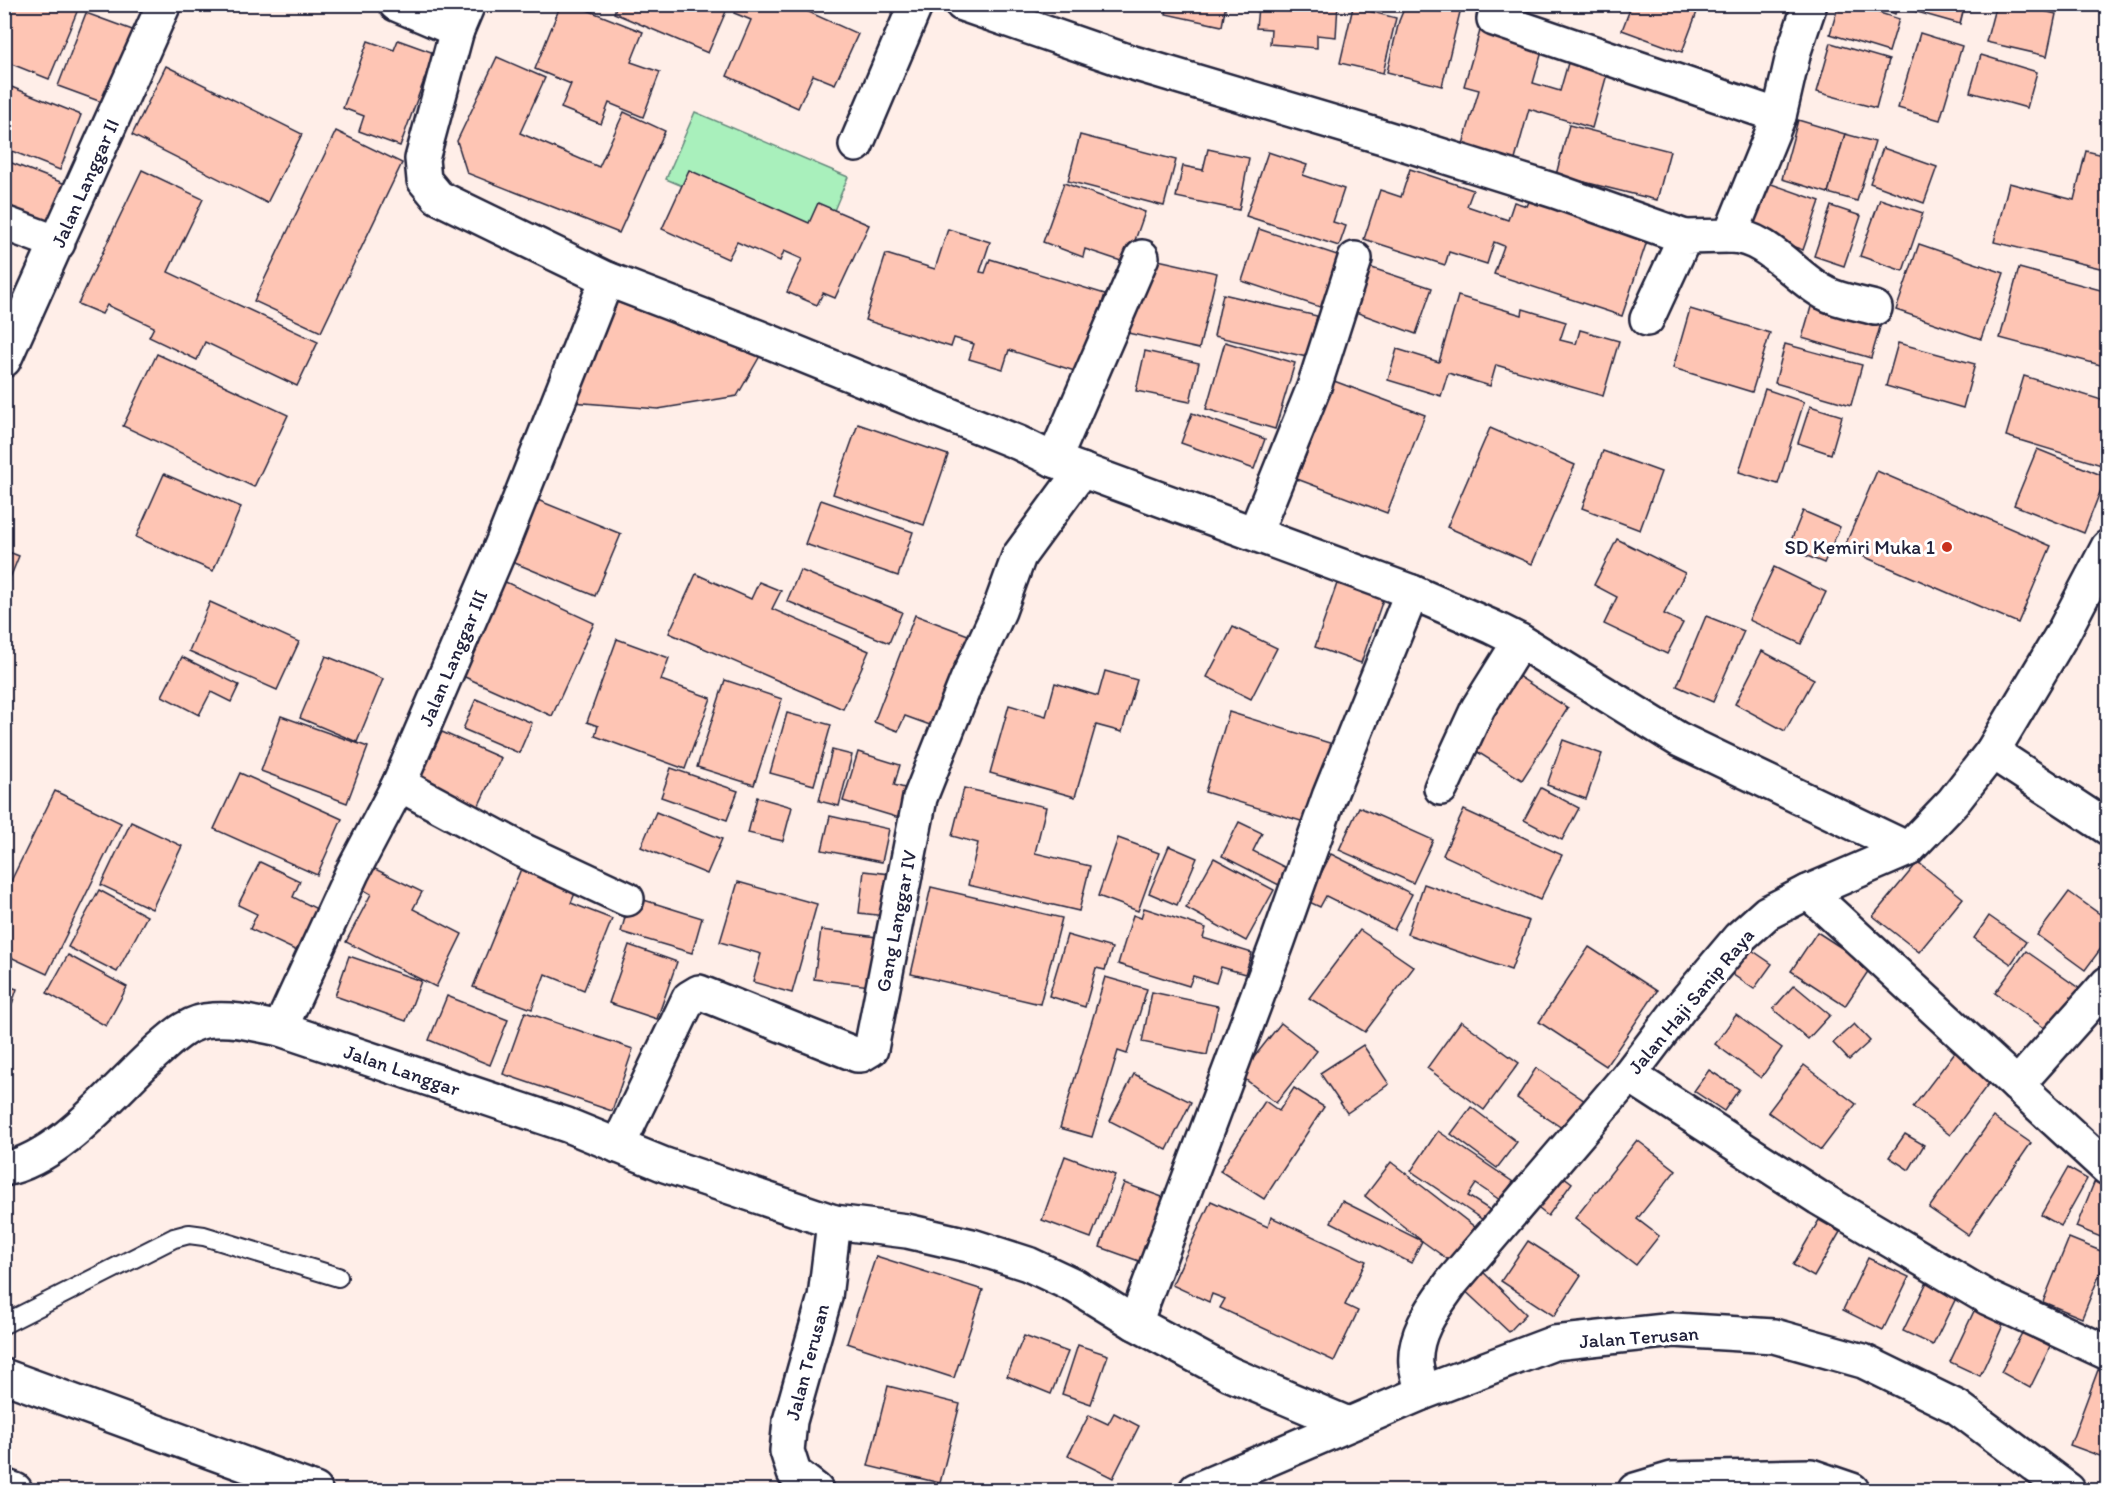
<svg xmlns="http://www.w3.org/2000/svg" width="2112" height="1495" font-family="Itim,sans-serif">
  <rect width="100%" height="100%" fill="#ffeee8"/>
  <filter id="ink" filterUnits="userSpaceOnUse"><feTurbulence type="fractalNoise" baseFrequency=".0167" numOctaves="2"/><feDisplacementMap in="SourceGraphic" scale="12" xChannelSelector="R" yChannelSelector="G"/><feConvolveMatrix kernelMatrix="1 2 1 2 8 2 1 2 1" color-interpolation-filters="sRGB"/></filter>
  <g filter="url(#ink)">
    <!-- green -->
    <path fill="#a9f0bc" stroke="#66897c" stroke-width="1.5" d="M695,112L848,177L820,244L666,179Z"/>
    <!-- building -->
    <g fill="#fec5b4" stroke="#22223b" stroke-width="1.5">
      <path d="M5,4H72L79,7L49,79L4,61Z"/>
      <path d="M123,4H151L148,13Z"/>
      <path d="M561,4H572L643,32L631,62L660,72L643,117L609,103L601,124L561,108L571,84L535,69Z"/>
      <path d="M617,4H716L727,9L708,53L614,13Z"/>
      <path d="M738,4H791L858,34L835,84L813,75L798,108L727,76L751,20L734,13Z"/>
      <path d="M1168,4H1226L1222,26L1166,14Z"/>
      <path d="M1274,4H1338L1336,37L1317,35V48L1270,44L1271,29L1256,28L1258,7L1274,8Z"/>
      <path d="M1367,4H1403L1402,9Z"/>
      <path d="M1406,4H1462L1442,86L1387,72L1399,21Z"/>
      <path d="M1632,4H1700L1682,52L1622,30Z"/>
      <path d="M1839,4H1851L1899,19L1889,52L1830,34Z"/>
      <path d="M1872,4H1898L1895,14Z"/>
      <path d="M1912,4H1965L1960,24L1910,10Z"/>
      <path d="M1996,4H2016L2056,14L2047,56L1986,42Z"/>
      <path d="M1353,7L1396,18L1383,73L1340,63Z"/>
      <path d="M86,13L146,35L118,108L58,86Z"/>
      <path d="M1482,24L1545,41L1533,83L1560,91L1570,56L1609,67L1592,128L1529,109L1513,167L1461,151L1479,90L1464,86Z"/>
      <path d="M1920,33L1962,46L1940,120L1898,108Z"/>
      <path d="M398,40L434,53L400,146L359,131L364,116L343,108L368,41L394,50Z"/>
      <path d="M1831,43L1889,60L1876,108L1817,92Z"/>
      <path d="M1981,55L2037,72L2027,108L1970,92Z"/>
      <path d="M497,57L545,78L520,133L599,167L624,112L665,131L619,233L467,173L457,141Z"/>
      <path d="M166,66L302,134L267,203L132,135Z"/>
      <path d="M4,84L81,115L60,170L4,148Z"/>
      <path d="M1798,120L1845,134L1828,193L1782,179Z"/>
      <path d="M1569,125L1670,151L1657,200L1556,175Z"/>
      <path d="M336,131L402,163L321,332L254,301Z"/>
      <path d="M1845,134L1875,142L1857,201L1828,193Z"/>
      <path d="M1080,135L1176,160L1164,206L1068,181Z"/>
      <path d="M1883,148L1937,167L1924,203L1870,183Z"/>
      <path d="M1208,149L1249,158L1239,210L1176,197L1183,166L1203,170Z"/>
      <path d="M2086,151L2108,156V270L1994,242L2009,183L2074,200Z"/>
      <path d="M1268,152L1307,165L1303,175L1344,189L1333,222L1346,226L1339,246L1246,216Z"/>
      <path d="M4,160L68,185L48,232L4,215Z"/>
      <path d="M1410,169L1473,190L1467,206L1508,220L1514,202L1527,206L1533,193L1648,238L1622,316L1494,274L1504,246L1494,242L1487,264L1449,252L1445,265L1364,239L1380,190L1401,197Z"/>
      <path d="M142,170L203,199L168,272L318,342L297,386L205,342L197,360L149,337L154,327L107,305L102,314L78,304Z"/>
      <path d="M689,170L809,223L818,203L869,225L835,298L823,293L817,305L787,292L802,259L784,251L780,261L737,242L728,259L662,229Z"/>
      <path d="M1763,181L1820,201L1803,250L1746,230Z"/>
      <path d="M1064,183L1145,212L1127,263L1085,249L1083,257L1043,242Z"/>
      <path d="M1880,199L1923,213L1903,271L1860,256Z"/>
      <path d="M1831,206L1861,216L1844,266L1814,256Z"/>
      <path d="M948,229L990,242L980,272L985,273L990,259L1105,294L1081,373L1009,350L1003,369L969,359L974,344L954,338L951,347L865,320L886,254L935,269Z"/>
      <path d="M1259,229L1349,259L1332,311L1242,281Z"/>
      <path d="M1919,244L2004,273L1981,339L1896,310Z"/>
      <path d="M1149,258L1217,273L1199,349L1119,331Z"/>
      <path d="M1369,267L1432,288L1416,334L1353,311Z"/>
      <path d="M2019,268L2108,292V367L2000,338Z"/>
      <path d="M1223,294L1317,316L1307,357L1214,336Z"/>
      <path d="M1458,296L1522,315L1523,309L1566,322L1560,340L1576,344L1580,330L1619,341L1603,396L1496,365L1490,386L1448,373L1441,396L1388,380L1397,349L1439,362Z"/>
      <path d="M604,297L760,356L737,396L658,409L560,401Z"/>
      <path d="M1813,300L1882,320L1871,358L1802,338Z"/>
      <path d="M1690,309L1770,333L1752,392L1673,368Z"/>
      <path d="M1225,342L1295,363L1275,429L1206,409Z"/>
      <path d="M1898,343L1975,364L1963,408L1886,386Z"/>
      <path d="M1785,344L1862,365L1851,405L1775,383Z"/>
      <path d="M1145,351L1199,363L1190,402L1136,391Z"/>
      <path d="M157,354L288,415L254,487L123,426Z"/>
      <path d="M2024,376L2108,402V467L2006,436Z"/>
      <path d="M1334,381L1425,415L1387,513L1297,479Z"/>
      <path d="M1765,389L1804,402L1778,484L1739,472Z"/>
      <path d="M1810,406L1842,416L1831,454L1798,443Z"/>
      <path d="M1192,413L1265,439L1254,469L1181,443Z"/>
      <path d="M858,424L948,455L924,525L833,494Z"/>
      <path d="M1490,428L1575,465L1532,564L1447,527Z"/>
      <path d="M2037,449L2106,477L2084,533L2014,505Z"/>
      <path d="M1603,451L1661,472L1640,530L1582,508Z"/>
      <path d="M1877,471L2051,546L2018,623L1844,548Z"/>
      <path d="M164,474L241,507L213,571L136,537Z"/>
      <path d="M535,499L621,534L595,596L510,561Z"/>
      <path d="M821,500L913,532L898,576L805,544Z"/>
      <path d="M1803,511L1840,527L1824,563L1788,548Z"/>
      <path d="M1617,539L1685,573L1664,614L1683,623L1667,654L1604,624L1617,597L1594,585Z"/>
      <path d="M4,550L19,556L4,593Z"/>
      <path d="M1774,567L1826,592L1801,644L1749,620Z"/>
      <path d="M800,570L902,612L889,643L787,601Z"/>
      <path d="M1341,572L1387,588L1361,663L1315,647Z"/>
      <path d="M696,574L751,599L759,582L781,591L772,609L869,651L843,709L669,633Z"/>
      <path d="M499,579L594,623L552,716L456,673Z"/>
      <path d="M210,602L299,642L277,690L189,651Z"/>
      <path d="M915,615L976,638L941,729L905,716L898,731L874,722Z"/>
      <path d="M1706,616L1744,631L1713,702L1677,686Z"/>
      <path d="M1233,627L1277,648L1251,699L1207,677Z"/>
      <path d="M617,639L669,658L661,680L711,698L685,769L595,736L598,726L587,722Z"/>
      <path d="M1762,651L1814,679L1785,731L1735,704Z"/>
      <path d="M326,656L383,679L357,742L300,718Z"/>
      <path d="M182,657L239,685L231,702L211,692L199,715L162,696Z"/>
      <path d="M1105,671L1137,680L1122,732L1096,725L1075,797L990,773L1009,705L1046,716L1055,683L1098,696Z"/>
      <path d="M1515,674L1568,708L1522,780L1468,746Z"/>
      <path d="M725,680L782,699L754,785L697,767Z"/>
      <path d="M476,699L532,723L519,753L463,729Z"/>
      <path d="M1229,712L1336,745L1311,824L1205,792Z"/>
      <path d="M787,713L831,725L814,785L770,773Z"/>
      <path d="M281,716L368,747L347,803L261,771Z"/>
      <path d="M442,732L501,758L478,807L419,781Z"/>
      <path d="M1563,740L1602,754L1586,799L1547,785Z"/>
      <path d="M832,750L852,755L839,806L819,801Z"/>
      <path d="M858,752L900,765L894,785L915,791L906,820L843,801Z"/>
      <path d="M671,768L738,791L727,820L661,797Z"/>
      <path d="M240,773L342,819L317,875L214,829Z"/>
      <path d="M964,788L1046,807L1035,853L1090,866L1079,911L968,885L978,843L952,836Z"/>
      <path d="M1541,788L1579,808L1562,840L1524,820Z"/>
      <path d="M55,791L121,823L47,974L4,954V885L8,887Z"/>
      <path d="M757,797L792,807L783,841L748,833Z"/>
      <path d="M1359,807L1433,840L1413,883L1339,850Z"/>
      <path d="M1464,810L1562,855L1540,900L1443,855Z"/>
      <path d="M656,812L722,839L707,874L641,847Z"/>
      <path d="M830,816L889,829L882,862L822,850Z"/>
      <path d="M131,822L182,846L152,909L101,885Z"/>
      <path d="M1239,822L1262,833L1253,851L1294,872L1285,888L1222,856Z"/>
      <path d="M1118,838L1159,853L1138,911L1098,896Z"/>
      <path d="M1169,846L1197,858L1177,905L1149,893Z"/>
      <path d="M1331,854L1412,894L1394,930L1326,896L1320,907L1307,901Z"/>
      <path d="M1214,858L1274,890L1246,941L1186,908Z"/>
      <path d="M525,859L580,881L571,903L612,919L584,990L545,974L532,1009L473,987Z"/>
      <path d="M260,862L300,881L293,897L317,909L297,951L250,929L257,914L238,905Z"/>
      <path d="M1918,862L1963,898L1919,952L1873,916Z"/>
      <path d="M365,864L422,892L413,909L462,934L436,987L346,942L371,894L355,885Z"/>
      <path d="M864,871L899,875L895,917L859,913Z"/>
      <path d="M738,882L817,904L792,993L753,982L761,954L720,942Z"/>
      <path d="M1424,884L1529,921L1511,970L1407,934Z"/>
      <path d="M931,887L1062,918L1040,1004L911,974Z"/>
      <path d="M99,890L147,916L117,972L68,947Z"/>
      <path d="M2069,892L2108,920V939L2085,970L2037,935Z"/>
      <path d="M631,896L702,918L692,953L621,932Z"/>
      <path d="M1144,908L1206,928L1203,938L1252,953L1245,974L1221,967L1216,983L1193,976L1189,986L1118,964L1133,915L1141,918Z"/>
      <path d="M1989,916L2026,942L2011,964L1974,938Z"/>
      <path d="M821,930L885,938L878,987L814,979Z"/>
      <path d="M1360,930L1414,967L1365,1032L1309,998Z"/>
      <path d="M1817,932L1871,967L1845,1006L1791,971Z"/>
      <path d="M1067,935L1112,948L1105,970L1096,968L1085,1007L1049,996Z"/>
      <path d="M1743,944L1772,964L1754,989L1726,970Z"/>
      <path d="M629,945L677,962L657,1019L609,1003Z"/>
      <path d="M1589,947L1657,991L1606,1066L1539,1022Z"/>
      <path d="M2026,951L2080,989L2050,1032L1995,993Z"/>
      <path d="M68,955L127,987L106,1026L47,993Z"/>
      <path d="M349,956L421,981L406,1021L335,996Z"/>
      <path d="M1105,977L1147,989L1127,1054L1118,1051L1092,1137L1060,1128Z"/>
      <path d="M4,985L17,989L4,1028Z"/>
      <path d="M1794,985L1830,1015L1808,1039L1773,1009Z"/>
      <path d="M1152,992L1218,1006L1207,1055L1142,1042Z"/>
      <path d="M447,996L508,1020L490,1065L429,1040Z"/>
      <path d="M525,1012L633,1049L612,1111L503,1074Z"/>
      <path d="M1736,1015L1782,1048L1761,1078L1715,1044Z"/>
      <path d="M1461,1021L1519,1063L1484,1110L1427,1068Z"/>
      <path d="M1281,1023L1317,1051L1276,1103L1240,1075Z"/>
      <path d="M1854,1024L1870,1041L1849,1060L1833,1043Z"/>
      <path d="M1363,1045L1389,1084L1347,1113L1320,1073Z"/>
      <path d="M1955,1052L1992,1079L1950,1135L1913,1107Z"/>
      <path d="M1804,1065L1856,1104L1821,1150L1768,1112Z"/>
      <path d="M1536,1068L1585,1101L1565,1130L1517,1098Z"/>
      <path d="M1709,1070L1739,1089L1724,1111L1694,1091Z"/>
      <path d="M1134,1074L1191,1102L1167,1150L1110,1121Z"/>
      <path d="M1294,1088L1324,1107L1264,1199L1220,1171L1265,1101L1279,1111Z"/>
      <path d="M1471,1107L1517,1142L1497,1168L1451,1134Z"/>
      <path d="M1993,1117L2031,1143L1968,1235L1929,1208Z"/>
      <path d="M1438,1131L1513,1182L1500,1200L1476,1184L1468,1196L1490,1210L1483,1220L1411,1171Z"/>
      <path d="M1905,1134L1924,1145L1909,1170L1889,1157Z"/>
      <path d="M1637,1140L1676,1170L1637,1219L1659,1236L1636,1265L1575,1218Z"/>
      <path d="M1065,1156L1115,1175L1091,1238L1042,1220Z"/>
      <path d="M1391,1162L1476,1228L1450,1261L1422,1241L1365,1196Z"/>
      <path d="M2068,1168L2087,1179L2061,1226L2041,1215Z"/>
      <path d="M1559,1173L1572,1183L1548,1216L1534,1205Z"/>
      <path d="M2096,1178L2108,1183V1240L2076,1227Z"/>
      <path d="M1124,1183L1173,1201L1150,1265L1100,1247Z"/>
      <path d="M1211,1201L1268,1227L1271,1217L1366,1261L1345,1305L1358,1311L1334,1361L1220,1308L1225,1299L1212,1294L1209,1302L1172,1285Z"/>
      <path d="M1342,1201L1422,1241L1411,1263L1331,1222Z"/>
      <path d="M1819,1220L1840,1232L1814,1277L1793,1265Z"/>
      <path d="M2069,1238L2108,1254L2082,1318L2043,1302Z"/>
      <path d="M1528,1241L1581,1275L1554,1316L1501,1281Z"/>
      <path d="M876,1256L983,1290L954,1378L847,1343Z"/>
      <path d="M1868,1258L1909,1277L1883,1330L1843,1310Z"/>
      <path d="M1476,1265L1526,1314L1509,1332L1458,1284Z"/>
      <path d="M1928,1280L1958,1294L1933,1345L1903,1331Z"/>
      <path d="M1975,1309L2004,1323L1980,1376L1950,1362Z"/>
      <path d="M2022,1333L2050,1347L2030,1388L2001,1372Z"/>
      <path d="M1024,1336L1068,1352L1051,1394L1007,1376Z"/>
      <path d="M1078,1345L1108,1355L1091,1404L1062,1394Z"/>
      <path d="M2098,1370L2108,1374V1459L2070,1445Z"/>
      <path d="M888,1386L960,1404L940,1483L868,1466Z"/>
      <path d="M1114,1413L1139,1426L1113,1478L1068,1456L1089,1415L1108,1424Z"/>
    </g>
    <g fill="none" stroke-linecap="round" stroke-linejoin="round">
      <defs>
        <path id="service" d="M4,1324L174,1238L189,1234L204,1236L338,1277"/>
        <g id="minor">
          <path d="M396,4L457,30"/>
          <path d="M468,4L457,30L422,159L424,180L438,197L607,279L758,337L1019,443L1054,460L1412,592L1492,627L1520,641L1678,739L1908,849"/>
          <path d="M962,4L1130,62L1386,138L1555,191L1685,237"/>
          <path d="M1494,19L1779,116"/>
          <path d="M856,145L916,4"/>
          <path d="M4,223L58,243"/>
          <path d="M1730,236C1767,236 1794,277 1825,293C1839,301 1859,303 1875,308"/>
          <path d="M1647,319L1685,237L1730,236L1779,116L1794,51L1810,4"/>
          <path d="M4,360L164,4"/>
          <path d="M1054,460L1142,257"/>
          <path d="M1255,533L1314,387L1355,259"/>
          <path d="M1992,752L2108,828"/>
          <path d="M399,784L522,850L627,899"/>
          <path d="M1441,788L1478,708L1520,641"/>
          <path d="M1808,892L2107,1168"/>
          <path d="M280,1029L352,873L399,784L502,544L607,279"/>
          <path d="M1629,1075L1819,1198L1988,1298L2108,1353"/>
          <path d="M2017,1085L2108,983"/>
          <path d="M618,1146L689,998L699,992L857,1055H861L871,1049L920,798L967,680L999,611L1019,556L1082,470"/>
          <path d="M834,1222L907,1231L972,1246L1028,1264L1075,1286L1135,1323L1230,1374L1348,1424"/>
          <path d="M1135,1323L1278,941L1329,797L1412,592"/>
          <path d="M1422,1393C1420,1384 1418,1374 1416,1365C1413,1333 1435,1306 1452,1282L1629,1075L1680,1008L1739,938L1767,913L1808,892L1908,849L1953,802L1992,752L2063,633L2108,547"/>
        </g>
        <g id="tertiary">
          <path d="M4,1169C61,1158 113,1091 155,1053C172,1038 188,1021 213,1020C236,1018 258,1025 280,1029L567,1125L665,1165L834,1222L825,1297L790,1421L787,1451L794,1473L816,1490"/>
          <path d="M1196,1490L1422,1393L1554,1343L1674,1330L1774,1336L1863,1361L1957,1407L2068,1490"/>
        </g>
        <g id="motorway">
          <path d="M4,1376L315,1490"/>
          <path d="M4,1486L15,1490"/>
          <path d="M1635,1490L1672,1479L1811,1476L1852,1490"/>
        </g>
      </defs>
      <!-- service casing -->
      <use href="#service" stroke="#22223b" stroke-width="22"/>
      <!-- minor casing -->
      <use href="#minor" stroke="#22223b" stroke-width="38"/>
      <!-- tertiary casing -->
      <use href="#tertiary" stroke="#22223b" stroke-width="38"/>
      <!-- motorway casing -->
      <use href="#motorway" stroke="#22223b" stroke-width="38"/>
      <!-- service -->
      <use href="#service" stroke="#fff" stroke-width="18"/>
      <!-- minor -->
      <use href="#minor" stroke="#fff" stroke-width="33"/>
      <!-- tertiary -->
      <use href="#tertiary" stroke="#fff" stroke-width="33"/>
      <!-- motorway -->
      <use href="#motorway" stroke="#fff" stroke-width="33"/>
    </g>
  </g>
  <!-- markers -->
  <circle fill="#c8321e" stroke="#fff" stroke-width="2" cx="1947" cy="547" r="6"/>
  <g text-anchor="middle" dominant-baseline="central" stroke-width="6" stroke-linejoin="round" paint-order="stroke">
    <!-- street labels -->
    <g font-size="20" fill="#22223b" stroke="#fff">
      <text transform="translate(85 183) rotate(-66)">Jalan Langgar II</text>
      <text transform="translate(453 658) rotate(-67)">Jalan Langgar III</text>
      <text transform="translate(896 921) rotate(-79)">Gang Langgar IV</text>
      <text transform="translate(1691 1001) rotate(-50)">Jalan Haji Sanip Raya</text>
      <text transform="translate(402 1070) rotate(19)">Jalan Langgar</text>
      <text transform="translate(1639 1337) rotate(-4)">Jalan Terusan</text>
      <text transform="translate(807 1362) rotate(-75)">Jalan Terusan</text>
    </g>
    <!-- poi labels -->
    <g font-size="20" fill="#22223b" stroke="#fff" text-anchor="end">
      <text x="1935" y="547">SD Kemiri Muka 1</text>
    </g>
  </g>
  <!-- margin -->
  <rect width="2112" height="1495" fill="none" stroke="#fff" stroke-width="24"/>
  <rect x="12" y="12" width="2088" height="1471" fill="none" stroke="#22223b" stroke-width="2" filter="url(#ink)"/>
</svg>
